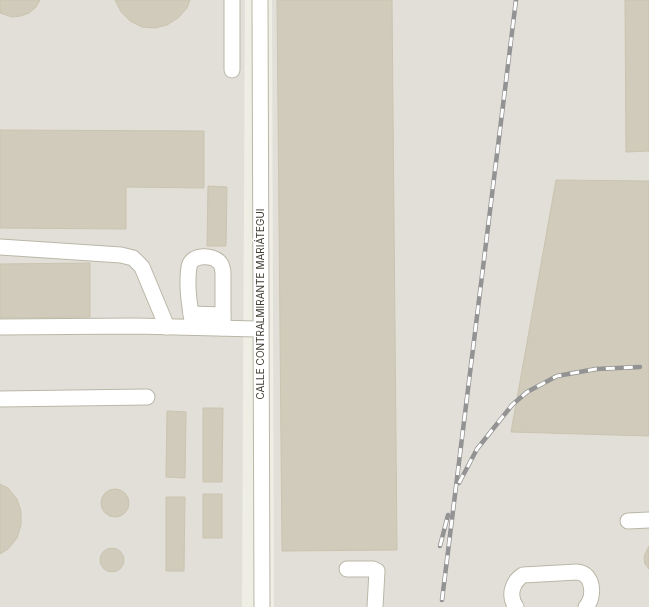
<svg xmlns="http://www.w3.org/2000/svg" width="649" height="607" font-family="Inter,sans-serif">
  <rect width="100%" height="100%" fill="#efeee4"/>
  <!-- industrial -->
  <g fill="#e2dfd9">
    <path d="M0,0H245L242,607H0Z"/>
    <path d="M272,0H649V607H274Z"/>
  </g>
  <!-- building -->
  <g fill="#d0cbba" stroke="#cac4af">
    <path d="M0,0H40L36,7L29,13L21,16L12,17L0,13Z"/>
    <path d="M115,0H190L187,8L178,18L167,25L155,28L142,27L130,21L121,12Z"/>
    <path d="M277,0H392L397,550L282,551Z"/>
    <path d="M625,0H649V151L626,152Z"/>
    <path d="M0,130L204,131V188L126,187V229L0,228Z"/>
    <path d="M556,180L649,181V436L511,432Z"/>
    <path d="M208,186L227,187L226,246H207Z"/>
    <path d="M90,263V317L0,318V264Z"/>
    <path d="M203,408H223L222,482H203Z"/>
    <path d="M167,411L186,412L185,478L166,477Z"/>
    <path d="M0,484L8,488L17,499L21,511V525L17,538L8,549L0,554Z"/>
    <circle cx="115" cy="503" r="14"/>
    <rect x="203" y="494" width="19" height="44"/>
    <path d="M166,497H185L184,571H166Z"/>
    <path d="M649,546V569L645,564L644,559L645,554Z"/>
    <circle cx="112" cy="560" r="12"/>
  </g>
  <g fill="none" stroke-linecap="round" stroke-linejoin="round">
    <defs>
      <g id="minor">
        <path d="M232,0V70"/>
        <path d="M260,0L262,607"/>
        <path d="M0,247L121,255L133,258L142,267L167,327"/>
        <path d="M191,314L223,315"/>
        <path d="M0,327L136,326L260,329"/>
        <path d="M193,327C190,308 186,287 189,267C191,254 213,254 220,263C222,265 222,268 223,272V328"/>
        <path d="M0,399L147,397"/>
        <path d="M628,521L649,520"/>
        <path d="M347,569H373L377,571L375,607"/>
        <path d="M516,607C508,596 512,582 523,575L577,572C594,573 595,597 586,607"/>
      </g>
    </defs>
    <!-- minor casing -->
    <use href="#minor" stroke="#bab7a7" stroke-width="17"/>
    <!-- minor -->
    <use href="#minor" stroke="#fff" stroke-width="15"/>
    <defs>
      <g id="rail">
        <path d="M459,483L477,449L512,405L527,392L557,376L596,369L640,367"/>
        <path d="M440,546L448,515"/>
        <path d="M442,600L516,0"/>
      </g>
    </defs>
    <!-- rail casing -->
    <use href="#rail" stroke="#939393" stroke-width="4.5"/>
    <!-- rail -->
    <use href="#rail" stroke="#fff" stroke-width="3" stroke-dasharray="9" stroke-linecap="butt"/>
  </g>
  <g text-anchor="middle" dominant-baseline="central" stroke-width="3" stroke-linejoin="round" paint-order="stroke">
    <!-- street labels -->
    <g font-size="10" fill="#413e34" stroke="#fff">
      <text transform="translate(260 304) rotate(-90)">CALLE CONTRALMIRANTE MARIÁTEGUI</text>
    </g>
  </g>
</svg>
